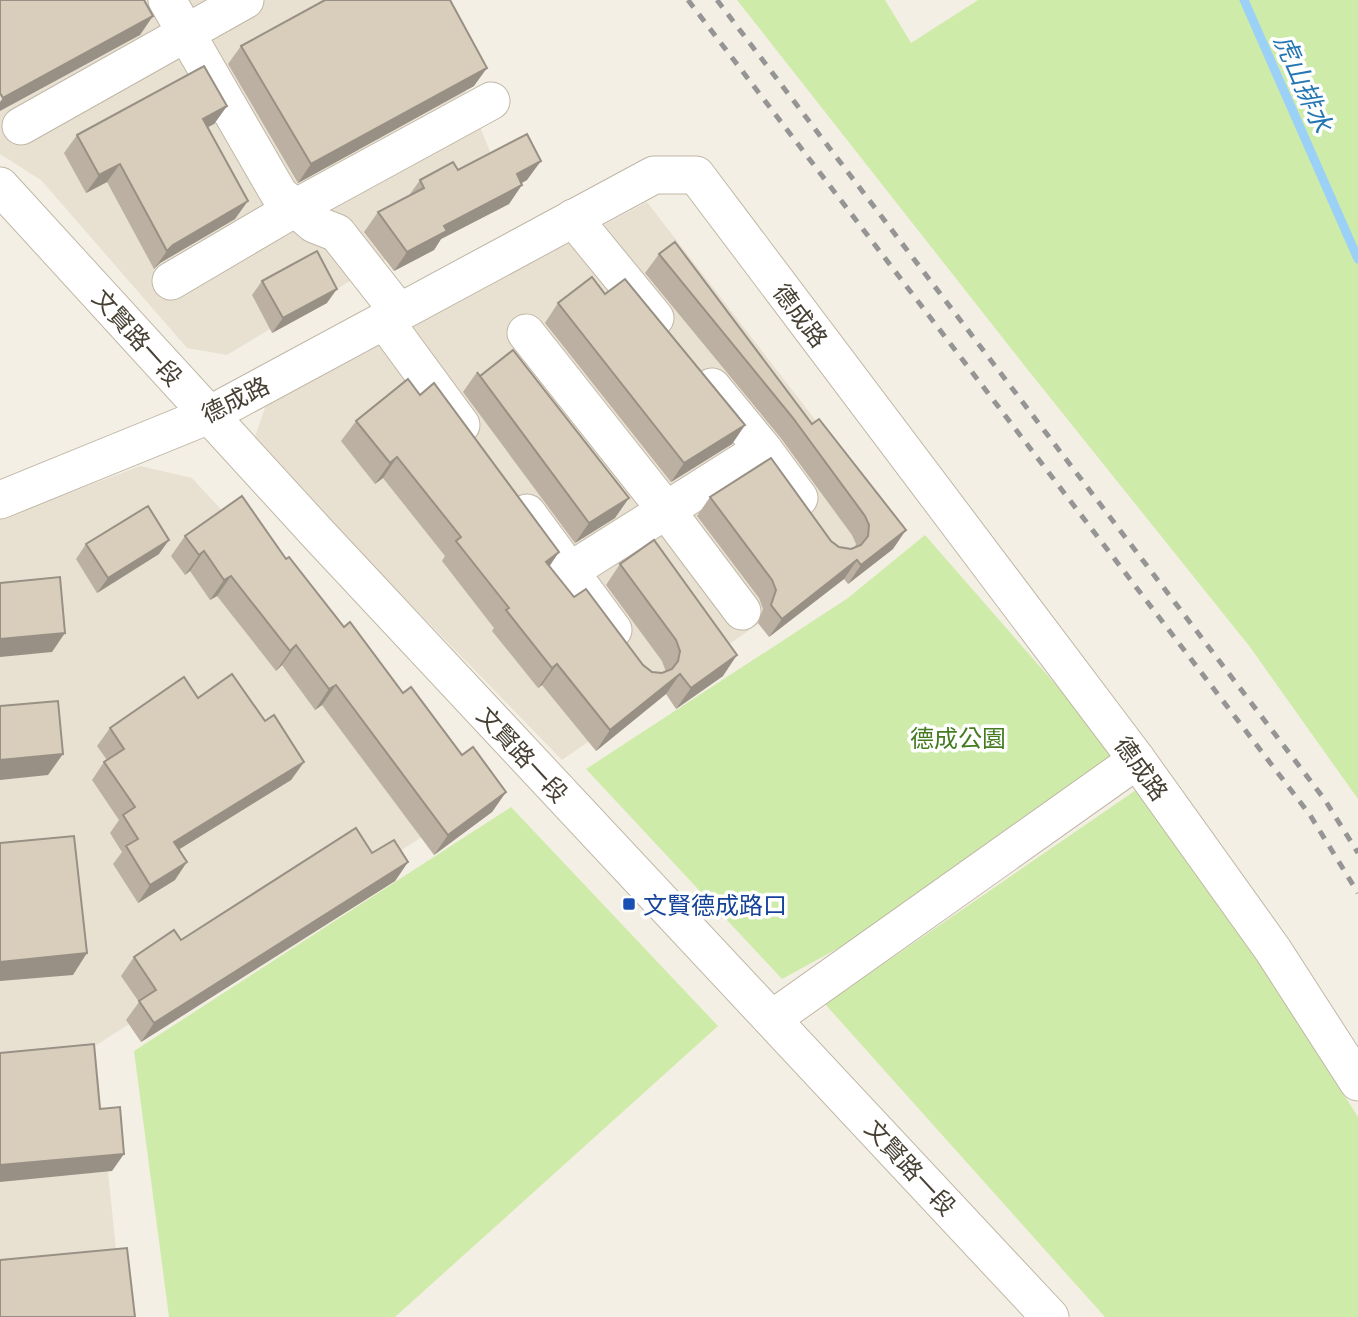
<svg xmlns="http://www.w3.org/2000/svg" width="1358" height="1317" font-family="'Open Sans','Noto Sans TC',sans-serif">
  <rect width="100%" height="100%" fill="#f4efe4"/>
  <!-- residential -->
  <g fill="#e8e1d2">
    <path d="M0,0H428L505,188L227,355L187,348L41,180L0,154Z"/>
    <path d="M647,202L898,527L562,760L253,442L267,402Z"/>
    <path d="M140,466L192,478L486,796L95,1046L123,1317H0V519Z"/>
  </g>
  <!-- green -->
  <g fill="#ceeba9">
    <path d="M737,0H885L911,43L978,0H1358V799L1250,647L1024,365Z"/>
    <path d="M925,535L1118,756L890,920L782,979L586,769L848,598Z"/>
    <path d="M1139,788L1255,954L1358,1117V1317H1105L825,1004Z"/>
    <path d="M511,807L718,1026L395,1317H169L134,1051Z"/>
  </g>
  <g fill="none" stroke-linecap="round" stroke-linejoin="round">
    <!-- stream -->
    <path stroke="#9bd1f6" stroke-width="9" d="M1244,0L1358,259"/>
    <defs>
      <g id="minor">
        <path d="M167,0L279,194L314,224L337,233L399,312"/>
        <path d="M21,126L245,0"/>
        <path d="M0,186L320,536L1050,1317"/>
        <path d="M573,218L655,318"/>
        <path d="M171,281L295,208L491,101"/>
        <path d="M384,320L461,425"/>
        <path d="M526,333L666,510L742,611"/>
        <path d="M712,387L763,449L799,498"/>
        <path d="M0,500L209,415L654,175H696L1137,760L1273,950L1358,1082"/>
        <path d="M527,513L613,630"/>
        <path d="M570,571L763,449"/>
        <path d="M772,1019L1137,760"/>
      </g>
    </defs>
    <!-- minor casing -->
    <use href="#minor" stroke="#c0b7a6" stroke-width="39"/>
    <!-- minor -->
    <use href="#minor" stroke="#fff" stroke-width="37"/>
    <!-- rail -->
    <g stroke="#959595" stroke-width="5" stroke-dasharray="9 9" stroke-linecap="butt">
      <path d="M688,0L1310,815L1358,893"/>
      <path d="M717,0L1325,800L1358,853"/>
    </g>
  </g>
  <!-- wall -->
  <g fill="#bbb0a2">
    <path d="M241,46L474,86L298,183L228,64Z"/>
    <path d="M227,106L214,124L207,127L235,219L160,263L154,269L107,182L86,193L64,153L77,135Z"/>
    <path d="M458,170L527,180L522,183L509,204L441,239L434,250L394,271L364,232L378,212L408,197L420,180Z"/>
    <path d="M675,242L893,549L848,584L844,579L769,637L758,623L763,609L759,598L697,516L710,497L831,541L839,547L851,549L855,547L856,544L852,535L780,437L645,273L659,254Z"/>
    <path d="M262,281L327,303L272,333L252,295Z"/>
    <path d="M605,294L745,425L732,444L671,482L545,323L558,303Z"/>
    <path d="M477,372L615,518L575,543L463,392Z"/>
    <path d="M356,421L549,566L574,597L643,665L652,672L662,673L666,672L662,661L606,585L620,564L723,676L676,709L666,694L596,751L542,685L538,688L492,631L494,628L442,561L445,556L383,478L375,484L341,441Z"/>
    <path d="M185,536L286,559L344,627L403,693L462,755L506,792L492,812L434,855L322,705L315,710L282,665L276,671L217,596L210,600L190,571L185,575L171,556Z"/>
    <path d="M86,544L159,554L97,593L76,559Z"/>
    <path d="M198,698L265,721L304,762L291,780L179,849L175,880L138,903L113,864L122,852L110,833L119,820L92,780L104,762L107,760L97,746L110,728Z"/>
    <path d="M372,853L408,862L395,881L141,1042L126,1020L139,1002L121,976L134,957L181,940Z"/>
  </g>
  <!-- shaded-wall -->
  <g fill="#989084">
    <path d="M153,16L140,35L0,111V102L3,98Z"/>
    <path d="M487,68L474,86L298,183L311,164Z"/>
    <path d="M227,106L214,124L190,137L203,119Z"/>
    <path d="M541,161L527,180L503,193L517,174Z"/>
    <path d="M120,164L107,182L86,193L99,175Z"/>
    <path d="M522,185L509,204L441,239L434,250L394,271L407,252L444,226Z"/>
    <path d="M248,201L235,219L160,263L154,269L167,251L173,245Z"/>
    <path d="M337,289L327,303L272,333L283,318Z"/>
    <path d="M745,425L732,444L671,482L684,463Z"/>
    <path d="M397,457L383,478L375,484L390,463Z"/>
    <path d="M629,498L615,518L575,543L589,523Z"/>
    <path d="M906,530L893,549L848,584L861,565Z"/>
    <path d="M169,540L159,554L97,593L108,578Z"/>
    <path d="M204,551L190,571L185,575L199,555Z"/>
    <path d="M559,552L545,573L546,562Z"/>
    <path d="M857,560L844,579L769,637L782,619Z"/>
    <path d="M231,576L217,596L210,600L224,580Z"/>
    <path d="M65,633L52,652L0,657V639Z"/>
    <path d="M296,645L282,665L276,671L290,651Z"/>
    <path d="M737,655L723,676L676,709L691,688Z"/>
    <path d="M557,664L542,685L538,688L552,668Z"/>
    <path d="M680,674L666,694L596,751L610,730Z"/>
    <path d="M336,685L322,705L315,710L329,689Z"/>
    <path d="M63,754L48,775L0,780V760Z"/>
    <path d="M304,762L291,780L162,860L174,842Z"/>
    <path d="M506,792L492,812L434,855L448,835Z"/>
    <path d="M187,862L175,880L138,903L150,885Z"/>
    <path d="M408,862L395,881L141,1042L154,1023Z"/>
    <path d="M87,953L73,975L0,981V962Z"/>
    <path d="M124,1154L112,1171L0,1182V1165Z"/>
  </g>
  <!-- building -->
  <g fill="#d9cdbc" stroke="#989084" stroke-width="2">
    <path d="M0,0H144L153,16L3,98L0,93Z"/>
    <path d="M325,0H450L487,68L311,164L241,46Z"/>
    <path d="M204,66L227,106L203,119L248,201L173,245L167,251L120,164L99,175L77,135Z"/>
    <path d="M527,134L541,161L517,174L522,185L444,226L447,231L407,252L378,212L424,188L420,180L453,162L458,170Z"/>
    <path d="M675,242L812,424L819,419L906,530L861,565L857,560L782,619L771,605L776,590L772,580L710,497L771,458L831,541L839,547L851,549L861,545L868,536L869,525L865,516L793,418L659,254Z"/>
    <path d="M317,251L337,289L283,318L262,281Z"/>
    <path d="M592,277L605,294L625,279L745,425L684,463L558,303Z"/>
    <path d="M513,350L629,498L589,523L477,372L480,376Z"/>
    <path d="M408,379L420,395L434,383L559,552L546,562L574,597L586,589L643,665L652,672L662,673L672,669L678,661L680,651L676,640L620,564L654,540L737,655L691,688L680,674L610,730L557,664L552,668L506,610L509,608L456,541L461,537L397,457L390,463L356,421Z"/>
    <path d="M242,496L286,559L289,557L344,627L350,622L403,693L411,687L462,755L473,747L506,792L448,835L336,685L329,689L296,645L290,651L231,576L224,580L204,551L199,555L185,536Z"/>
    <path d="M148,506L169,540L108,578L86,544Z"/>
    <path d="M60,577L65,633L0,639V583Z"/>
    <path d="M232,674L265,721L274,715L304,762L174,842L187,862L150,885L126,846L138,839L123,815L135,807L104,762L124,749L110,728L184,677L198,698Z"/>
    <path d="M58,701L63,754L0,760V706Z"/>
    <path d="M356,828L372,853L394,840L408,862L154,1023L139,1001L156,990L134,957L174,930L181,940Z"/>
    <path d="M74,836L87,953L0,962V843Z"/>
    <path d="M94,1044L100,1109L120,1107L124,1154L0,1165V1053Z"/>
    <path d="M127,1248L135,1317H0V1260Z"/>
  </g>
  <!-- markers -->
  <rect fill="#1a4fb4" stroke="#fff" stroke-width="2.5" x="622" y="897" width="14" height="14" rx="3.5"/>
  <g text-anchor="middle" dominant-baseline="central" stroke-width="7" stroke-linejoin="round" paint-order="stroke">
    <!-- street labels -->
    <g font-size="24" fill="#463f33" stroke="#fff">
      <text transform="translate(801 315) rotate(53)">德成路</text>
      <text transform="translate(138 337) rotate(48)">文賢路一段</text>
      <text transform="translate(235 399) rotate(-27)">德成路</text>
      <text transform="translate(523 754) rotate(47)">文賢路一段</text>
      <text transform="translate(1142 768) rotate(54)">德成路</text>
      <text transform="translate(911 1167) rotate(47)">文賢路一段</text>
    </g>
    <!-- park labels -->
    <g font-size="24" fill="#457c22" stroke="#fff">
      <text x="958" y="737">德成公園</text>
    </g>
    <!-- transit labels -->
    <g font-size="24" fill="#164399" stroke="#fff" text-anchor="start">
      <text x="643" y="904">文賢德成路口</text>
    </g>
    <!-- water labels -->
    <g font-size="26" font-style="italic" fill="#2477b2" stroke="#fff">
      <text transform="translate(1304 83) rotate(66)">虎山排水</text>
    </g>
  </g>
</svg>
